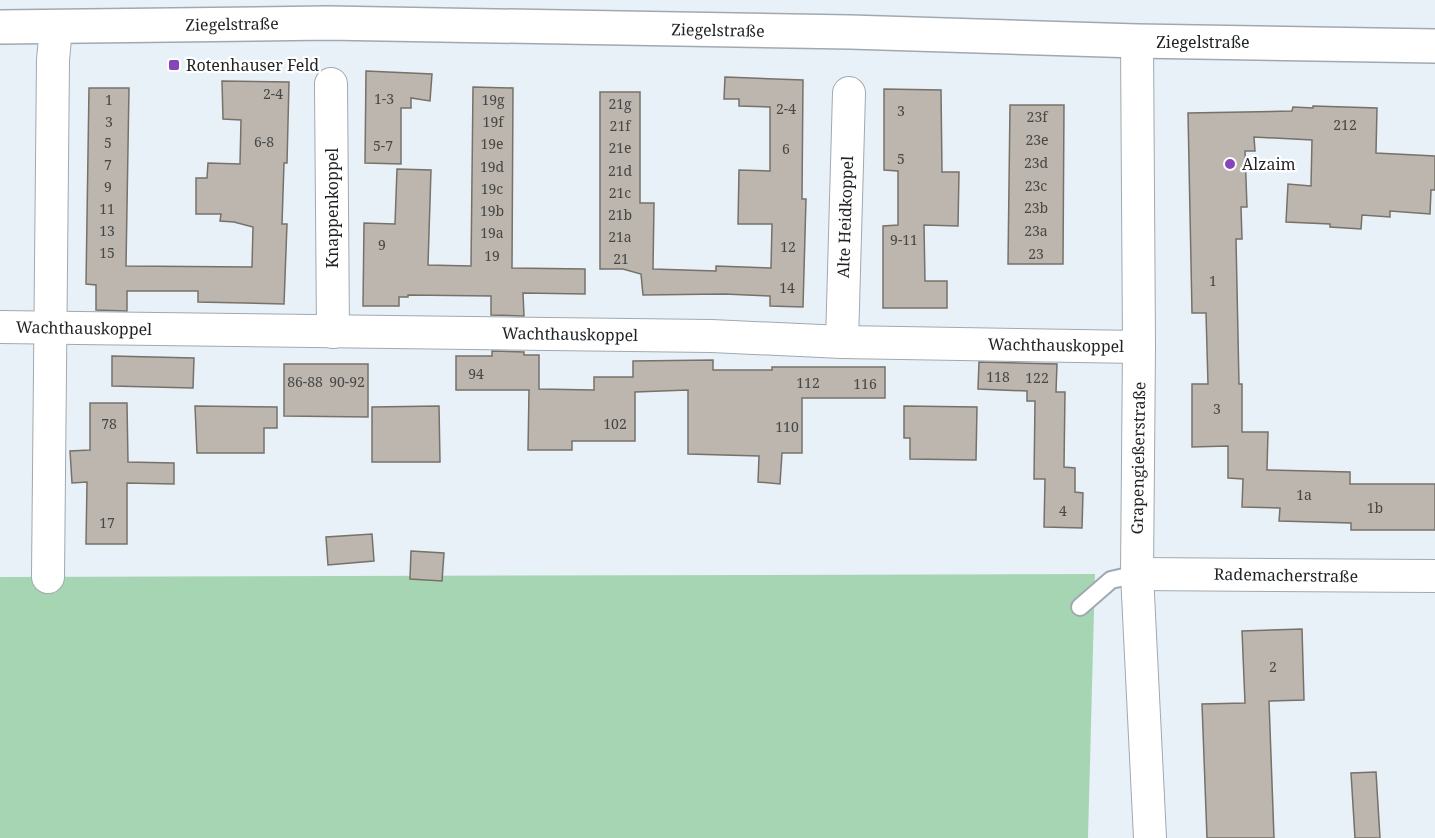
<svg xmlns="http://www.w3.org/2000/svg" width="1435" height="838" font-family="'Noto Serif',serif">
  <rect width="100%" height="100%" fill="#e9f1f8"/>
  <!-- green -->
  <path fill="#a6d5b3" d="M1095,574L1088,838H0V577Z"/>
  <!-- building -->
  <g fill="#bcb6ae" stroke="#767169" stroke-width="1.5">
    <path d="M366,71L432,74L430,101L411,98V108H401V164L365,163Z"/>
    <path d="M725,77L803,80L802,199H806L803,307L770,306V296L724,294L643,295L641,274L623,269H600V92H640V203H654L653,269L716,271V266L771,268L772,224H738L739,170L770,171V107L739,106V99H724Z"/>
    <path d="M222,81L289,82L287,163H284L282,224H287L284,304L198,302V291H127V311L96,310V285L86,284L89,88H129L126,266L252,267L253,227L234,222L220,221L221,214H196V178H207L208,163L240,164L241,120L223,119Z"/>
    <path d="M473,87L513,88L512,268L585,269V294L523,293L524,316L491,315V296L408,295V297H399V306H363L364,223L395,224L397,169L431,170L428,265L471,266Z"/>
    <path d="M884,89L941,90L942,172H959L958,226L924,225L925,281H947V308H883V226L898,225V171L884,170Z"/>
    <path d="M1010,105H1064L1063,264H1008Z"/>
    <path d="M1313,106L1377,108L1376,153L1435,156V190H1431L1430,214L1390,211V217L1362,215L1361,229L1330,227V224L1286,222L1288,184L1311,186L1312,140L1254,137L1255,151H1245L1247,207H1241L1242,239H1236L1239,384H1242V432H1268L1267,470L1350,472V484H1435V530H1351V523L1279,521L1280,508L1242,507L1243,479L1228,478V446L1192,447V384H1208L1206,313H1192L1188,113L1292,111L1293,107L1313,108Z"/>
    <path d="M492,351L524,352V355H539V389L594,390V377H633V361L713,360V370H772V367H885V398H802V453H782L780,484L758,482L759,456L688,454V390L635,392V441H572V450H528L529,390H456V356H492Z"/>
    <path d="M112,356L194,358L193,388L112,386Z"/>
    <path d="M979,362L1057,364L1056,392H1065L1064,467L1075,468V492L1083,493L1082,528L1044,527L1045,479H1034L1035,401H1027V391L978,389Z"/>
    <path d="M284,364H368V417L284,416Z"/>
    <path d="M90,403H127L128,462L174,463V484L127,483V544H86L87,482L72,483L70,451L90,450Z"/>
    <path d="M195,406L277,407V428H264V453H197Z"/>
    <path d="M439,406L440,462H372V407Z"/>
    <path d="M904,406L977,407L976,460L910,459V438H904Z"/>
    <path d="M372,534L374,561L328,565L326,537Z"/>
    <path d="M411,551L444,553L442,581L410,579Z"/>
    <path d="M1302,629L1304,700L1269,701L1274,838H1207L1202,704L1245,703L1242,631Z"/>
    <path d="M1376,772L1380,838H1355L1351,773Z"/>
  </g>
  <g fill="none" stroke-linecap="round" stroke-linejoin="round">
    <defs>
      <path id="service" d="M1080,607L1111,580L1137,574"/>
      <g id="minor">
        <path d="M1137,41L1139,347L1137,574L1150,838"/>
        <path d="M331,84L333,332"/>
        <path d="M0,327L711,336L842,342L1139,347"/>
        <path d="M842,342L849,93"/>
        <path d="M1137,574L1435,576"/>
        <path d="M48,577L53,60L56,27"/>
      </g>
      <path id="secondary" d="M0,27L328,23L850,32L1137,41L1435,46"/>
    </defs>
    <!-- service casing -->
    <use href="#service" stroke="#a1a9af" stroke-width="20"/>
    <!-- minor casing -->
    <use href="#minor" stroke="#a1a9af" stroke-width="34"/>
    <!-- secondary casing -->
    <use href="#secondary" stroke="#a1a9af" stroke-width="36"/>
    <!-- service -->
    <use href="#service" stroke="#fff" stroke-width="16"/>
    <!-- minor -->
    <use href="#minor" stroke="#fff" stroke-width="32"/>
    <!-- secondary -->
    <use href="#secondary" stroke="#fff" stroke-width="33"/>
  </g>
  <!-- markers -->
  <g fill="#8645b9" stroke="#fff" stroke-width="2">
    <rect x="168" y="59" width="12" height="12" rx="3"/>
    <circle cx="1230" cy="164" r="6"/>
  </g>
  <g text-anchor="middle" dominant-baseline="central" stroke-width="4.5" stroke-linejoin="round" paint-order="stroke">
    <!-- number labels -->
    <g font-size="14" fill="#464746">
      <text x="273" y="93">2-4</text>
      <text x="384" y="98">1-3</text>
      <text x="109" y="99">1</text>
      <text x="493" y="99">19g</text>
      <text x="620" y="103">21g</text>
      <text x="786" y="108">2-4</text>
      <text x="901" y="110">3</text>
      <text x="1037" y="116">23f</text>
      <text x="109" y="121">3</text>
      <text x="493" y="121">19f</text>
      <text x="1345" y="124">212</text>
      <text x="620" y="125">21f</text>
      <text x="1037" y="139">23e</text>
      <text x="264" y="141">6-8</text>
      <text x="108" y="142">5</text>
      <text x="492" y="143">19e</text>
      <text x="383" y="145">5-7</text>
      <text x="620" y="147">21e</text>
      <text x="786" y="148">6</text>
      <text x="901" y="158">5</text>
      <text x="1036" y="162">23d</text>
      <text x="108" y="164">7</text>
      <text x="492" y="166">19d</text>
      <text x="620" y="170">21d</text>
      <text x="1036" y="185">23c</text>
      <text x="108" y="186">9</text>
      <text x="492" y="188">19c</text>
      <text x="620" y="192">21c</text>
      <text x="1036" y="207">23b</text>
      <text x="107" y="208">11</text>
      <text x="492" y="210">19b</text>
      <text x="620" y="214">21b</text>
      <text x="107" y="230">13</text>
      <text x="1036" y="230">23a</text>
      <text x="492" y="232">19a</text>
      <text x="620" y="236">21a</text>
      <text x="904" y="239">9-11</text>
      <text x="382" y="244">9</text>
      <text x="788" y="246">12</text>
      <text x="107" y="252">15</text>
      <text x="1036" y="253">23</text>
      <text x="492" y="255">19</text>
      <text x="621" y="258">21</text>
      <text x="1213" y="280">1</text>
      <text x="787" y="287">14</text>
      <text x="476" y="373">94</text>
      <text x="998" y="376">118</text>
      <text x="1037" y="377">122</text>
      <text x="305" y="381">86-88</text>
      <text x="347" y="381">90-92</text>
      <text x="808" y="382">112</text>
      <text x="865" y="383">116</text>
      <text x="1217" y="408">3</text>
      <text x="109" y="423">78</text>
      <text x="615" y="423">102</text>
      <text x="787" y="426">110</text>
      <text x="1304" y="494">1a</text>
      <text x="1375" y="507">1b</text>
      <text x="1063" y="510">4</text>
      <text x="107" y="522">17</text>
      <text x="1273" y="666">2</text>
    </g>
    <!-- street labels -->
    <g font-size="16" fill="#1f2224" stroke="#fff">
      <text transform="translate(232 24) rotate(-1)">Ziegelstraße</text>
      <text transform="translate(718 30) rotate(1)">Ziegelstraße</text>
      <text x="1203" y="42">Ziegelstraße</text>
      <text transform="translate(332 208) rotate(-90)">Knappenkoppel</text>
      <text transform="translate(845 217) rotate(-88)">Alte Heidkoppel</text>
      <text transform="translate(84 328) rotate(1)">Wachthauskoppel</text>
      <text transform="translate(570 334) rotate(1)">Wachthauskoppel</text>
      <text transform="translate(1056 345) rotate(1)">Wachthauskoppel</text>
      <text transform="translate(1138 458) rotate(-89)">Grapengießerstraße</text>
      <text transform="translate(1286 575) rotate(1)">Rademacherstraße</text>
    </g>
    <!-- poi labels -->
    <g font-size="16" fill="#1f2224" stroke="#fff" text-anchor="start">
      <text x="186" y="65">Rotenhauser Feld</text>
      <text x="1242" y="164">Alzaim</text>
    </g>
  </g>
</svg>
